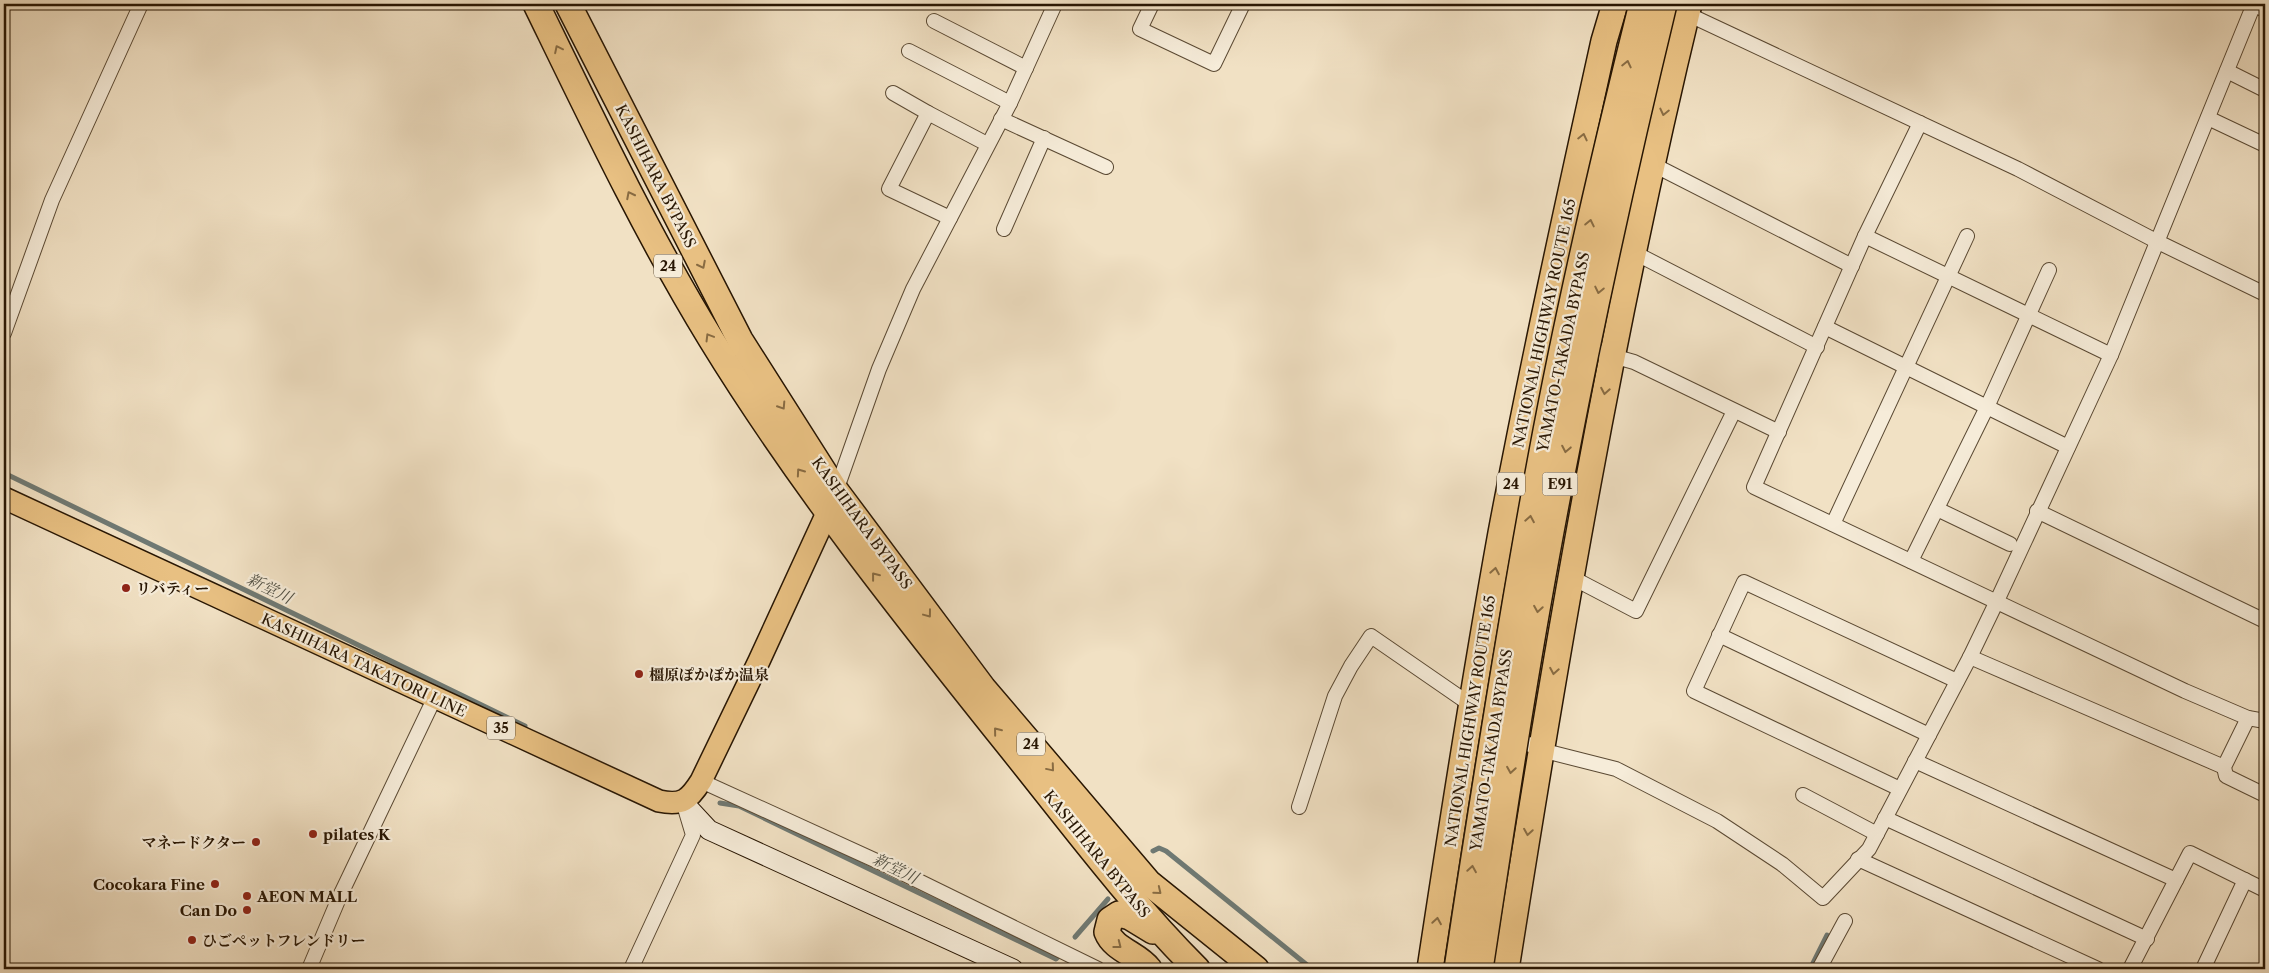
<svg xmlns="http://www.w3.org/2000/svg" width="2269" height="973" font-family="'Libre Caslon Text','Noto Serif JP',serif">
  <rect width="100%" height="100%" fill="#f1e1c4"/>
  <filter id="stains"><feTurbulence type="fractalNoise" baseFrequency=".004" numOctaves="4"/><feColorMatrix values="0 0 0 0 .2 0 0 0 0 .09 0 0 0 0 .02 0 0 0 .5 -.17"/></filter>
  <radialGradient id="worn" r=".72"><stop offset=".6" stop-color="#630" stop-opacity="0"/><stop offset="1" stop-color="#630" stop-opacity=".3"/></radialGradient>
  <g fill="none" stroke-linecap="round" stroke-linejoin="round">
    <!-- stream -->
    <g stroke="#6f7973" stroke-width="5">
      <path d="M4,473L525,726"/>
      <path d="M720,803L739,806L1056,959L1059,956"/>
      <path d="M1153,851L1159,848L1166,851L1312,969"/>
      <path d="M1075,937L1108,899"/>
      <path d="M1810,969L1827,935"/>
    </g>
    <defs>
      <g id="street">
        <path d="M1152,4L1140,29L1214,64L1243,4"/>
        <path d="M2254,5L2265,10"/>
        <path d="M1681,11L2018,169L2158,242L2265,294"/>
        <path d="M934,21L1026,68"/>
        <path d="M909,51L1010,103"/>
        <path d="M2227,71L2265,90"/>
        <path d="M893,93L928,113"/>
        <path d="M2208,118L2265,145"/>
        <path d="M1001,119L1106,167"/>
        <path d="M1920,123L1865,236L1754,487L2185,691L2248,718L2265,721"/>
        <path d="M1652,164L1852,266"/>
        <path d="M950,218L889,189L928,113L987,144"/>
        <path d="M1004,229L1044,138"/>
        <path d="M1865,236L2111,355"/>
        <path d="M1633,252L1817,347"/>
        <path d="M1825,327L2068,447"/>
        <path d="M4,333L52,200L141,4"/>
        <path d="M1581,347L1634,362L1779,432"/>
        <path d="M836,491L879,369L913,289L1010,103L1055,4"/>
        <path d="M1937,509L2010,544"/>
        <path d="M2037,511L2265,621"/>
        <path d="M1833,524L1967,236"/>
        <path d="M1911,561L1987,407L2049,270"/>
        <path d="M1571,577L1636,611L1734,411"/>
        <path d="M1719,635L1929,735"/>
        <path d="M1970,657L2224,767"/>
        <path d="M2248,718L2224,767L2226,776L2265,795"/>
        <path d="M1511,736L1541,750L1616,769L1717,821L1782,864L1823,898L1869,849L1970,657L1996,603L2111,355L2254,4"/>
        <path d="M1915,761L2176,880"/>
        <path d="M701,781L892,868L1098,969"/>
        <path d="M1900,789L1694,691L1744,582L1957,681"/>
        <path d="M1803,795L1877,834"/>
        <path d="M1299,807L1335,696L1351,666L1371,636L1471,705"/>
        <path d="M1885,818L2147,939"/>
        <path d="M1858,859L2098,969"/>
        <path d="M309,969L339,898L435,697"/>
        <path d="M631,969L693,835L684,805"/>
        <path d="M1819,969L1845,921"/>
        <path d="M2130,969L2190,853L2265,890"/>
        <path d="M2203,969L2245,880"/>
      </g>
      <path id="secondary" d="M683,802L709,830L1013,969"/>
      <path id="primary" d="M4,498L659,801C682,806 689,800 701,781L759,661L833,500"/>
      <g id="highway">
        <path d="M536,4C591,117 645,231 711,339C798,481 903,613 1007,743C1069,820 1128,900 1197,969"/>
        <path d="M568,4L740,340L836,491L983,688L1149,883L1256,969"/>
        <path d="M1149,969C1138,954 1114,950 1107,932L1110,920L1119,914L1130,917L1153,931"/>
        <path d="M1430,969C1452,824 1475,678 1501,533C1532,368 1568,204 1604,41L1615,4"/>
        <path d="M1506,969C1557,646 1612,322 1689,4"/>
      </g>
    </defs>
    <!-- street casing -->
    <use href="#street" stroke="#5a4933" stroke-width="16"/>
    <!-- secondary casing -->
    <use href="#secondary" stroke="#281603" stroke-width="21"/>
    <!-- primary casing -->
    <use href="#primary" stroke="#281603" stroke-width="24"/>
    <!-- highway casing -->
    <use href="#highway" stroke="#281603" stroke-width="28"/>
    <!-- street -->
    <use href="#street" stroke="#f6ecd9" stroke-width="14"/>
    <!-- secondary -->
    <use href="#secondary" stroke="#f6ecd9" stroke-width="19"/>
    <!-- primary -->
    <use href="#primary" stroke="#e8c082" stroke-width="21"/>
    <!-- highway -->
    <use href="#highway" stroke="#e8c082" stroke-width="25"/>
    <defs>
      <g id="highway-bridge">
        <path d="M1457,969C1483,797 1510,624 1542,452C1570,302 1605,152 1642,4"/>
        <path d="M1480,969C1506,797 1532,624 1566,453C1595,302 1628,153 1664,4"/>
      </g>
    </defs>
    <!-- highway-bridge casing -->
    <use href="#highway-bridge" stroke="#281603" stroke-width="28" stroke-linecap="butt"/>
    <!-- highway-bridge -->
    <use href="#highway-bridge" stroke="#e8c082" stroke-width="25"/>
  </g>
  <!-- one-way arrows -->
  <defs><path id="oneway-chevron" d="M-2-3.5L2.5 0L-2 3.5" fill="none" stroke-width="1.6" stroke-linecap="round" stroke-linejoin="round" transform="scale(1.25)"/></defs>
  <g stroke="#886b42">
    <use href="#oneway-chevron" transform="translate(558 49) rotate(-116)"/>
    <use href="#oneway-chevron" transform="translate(1627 64) rotate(-77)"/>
    <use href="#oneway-chevron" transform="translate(1664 112) rotate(103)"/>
    <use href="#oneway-chevron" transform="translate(1583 137) rotate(-77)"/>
    <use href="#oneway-chevron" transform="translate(630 195) rotate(-117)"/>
    <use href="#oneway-chevron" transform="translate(1590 223) rotate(-78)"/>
    <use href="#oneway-chevron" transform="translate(702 265) rotate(63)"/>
    <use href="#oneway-chevron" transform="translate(1599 290) rotate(102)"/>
    <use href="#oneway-chevron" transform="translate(709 337) rotate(-121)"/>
    <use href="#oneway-chevron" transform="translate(1605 391) rotate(100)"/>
    <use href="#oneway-chevron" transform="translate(782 406) rotate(57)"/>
    <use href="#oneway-chevron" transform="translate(1566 449) rotate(101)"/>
    <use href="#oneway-chevron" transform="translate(800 472) rotate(-125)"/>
    <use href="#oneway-chevron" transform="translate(1530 519) rotate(-80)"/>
    <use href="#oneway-chevron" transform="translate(1495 571) rotate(-80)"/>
    <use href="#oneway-chevron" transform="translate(875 576) rotate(-128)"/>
    <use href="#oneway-chevron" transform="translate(1538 609) rotate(99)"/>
    <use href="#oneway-chevron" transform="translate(928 614) rotate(53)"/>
    <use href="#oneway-chevron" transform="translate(1554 671) rotate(100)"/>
    <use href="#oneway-chevron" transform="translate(997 731) rotate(-129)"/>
    <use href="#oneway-chevron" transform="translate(1051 768) rotate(50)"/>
    <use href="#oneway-chevron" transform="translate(1511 770) rotate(99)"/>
    <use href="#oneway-chevron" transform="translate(1528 832) rotate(99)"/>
    <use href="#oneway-chevron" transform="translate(1472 869) rotate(-81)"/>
    <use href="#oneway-chevron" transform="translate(1158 891) rotate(39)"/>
    <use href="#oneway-chevron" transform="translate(1437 921) rotate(-81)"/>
    <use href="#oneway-chevron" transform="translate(1118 945) rotate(38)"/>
  </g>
  <!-- markers -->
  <g fill="#8f2418" stroke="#f6ecd9" stroke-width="2">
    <circle cx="126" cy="588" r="5"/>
    <circle cx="639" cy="674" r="5"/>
    <circle cx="313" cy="834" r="5"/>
    <circle cx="256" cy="842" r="5"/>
    <circle cx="215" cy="884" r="5"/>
    <circle cx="247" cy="896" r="5"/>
    <circle cx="247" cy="910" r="5"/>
    <circle cx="192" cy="940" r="5"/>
  </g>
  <g text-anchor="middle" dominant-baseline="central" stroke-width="4.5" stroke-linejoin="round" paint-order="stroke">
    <!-- shield labels -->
    <g fill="#f6ecd9" stroke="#665643" stroke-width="1">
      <rect x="654" y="254.5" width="28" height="23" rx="4"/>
      <rect x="1497" y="472.5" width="28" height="23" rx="4"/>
      <rect x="1542.5" y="472.5" width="35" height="23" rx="4"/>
      <rect x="487" y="716.5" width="28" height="23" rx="4"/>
      <rect x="1017" y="732.5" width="28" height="23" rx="4"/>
    </g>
    <g font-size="14" font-weight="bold" fill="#281603">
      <text x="668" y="266">24</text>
      <text x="1511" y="484">24</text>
      <text x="1560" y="484">E91</text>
      <text x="501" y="728">35</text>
      <text x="1031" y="744">24</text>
    </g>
    <!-- street labels -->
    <g font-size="15" fill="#281603" stroke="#f6ecd9">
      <text transform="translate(656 176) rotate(63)">KASHIHARA BYPASS</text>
      <text transform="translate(1544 323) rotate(-78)">NATIONAL HIGHWAY ROUTE 165</text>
      <text transform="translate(1563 352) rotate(-78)">YAMATO-TAKADA BYPASS</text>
      <text transform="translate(862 523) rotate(54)">KASHIHARA BYPASS</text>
      <text transform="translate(364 665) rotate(25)">KASHIHARA TAKATORI LINE</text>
      <text transform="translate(1470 721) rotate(-81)">NATIONAL HIGHWAY ROUTE 165</text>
      <text transform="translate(1491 750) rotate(-81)">YAMATO-TAKADA BYPASS</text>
      <text transform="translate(1097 854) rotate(51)">KASHIHARA BYPASS</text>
    </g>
    <!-- poi labels -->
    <g font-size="15" font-weight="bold" fill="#281603" stroke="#f6ecd9" text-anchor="start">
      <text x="136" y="588">リバティー</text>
      <text x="649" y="674">橿原ぽかぽか温泉</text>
      <text x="323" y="834">pilates K</text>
      <text x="246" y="842" text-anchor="end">マネードクター</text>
      <text x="205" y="884" text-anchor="end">Cocokara Fine</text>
      <text x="257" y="896">AEON MALL</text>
      <text x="237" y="910" text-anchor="end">Can Do</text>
      <text x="202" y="940">ひごペットフレンドリー</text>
    </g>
    <!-- water labels -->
    <g font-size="16" font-style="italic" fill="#515044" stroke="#f6ecd9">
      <text transform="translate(270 588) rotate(26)">新堂川</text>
      <text transform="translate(896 868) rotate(26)">新堂川</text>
    </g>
  </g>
  <!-- margin -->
  <rect width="2269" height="973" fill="none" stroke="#f1e1c4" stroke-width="20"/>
  <rect x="5" y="5" width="2259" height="963" fill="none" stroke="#281603" stroke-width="2.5"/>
  <rect x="10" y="10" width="2249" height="953" fill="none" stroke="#281603"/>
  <rect width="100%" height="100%" filter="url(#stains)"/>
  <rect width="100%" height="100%" fill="url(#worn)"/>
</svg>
